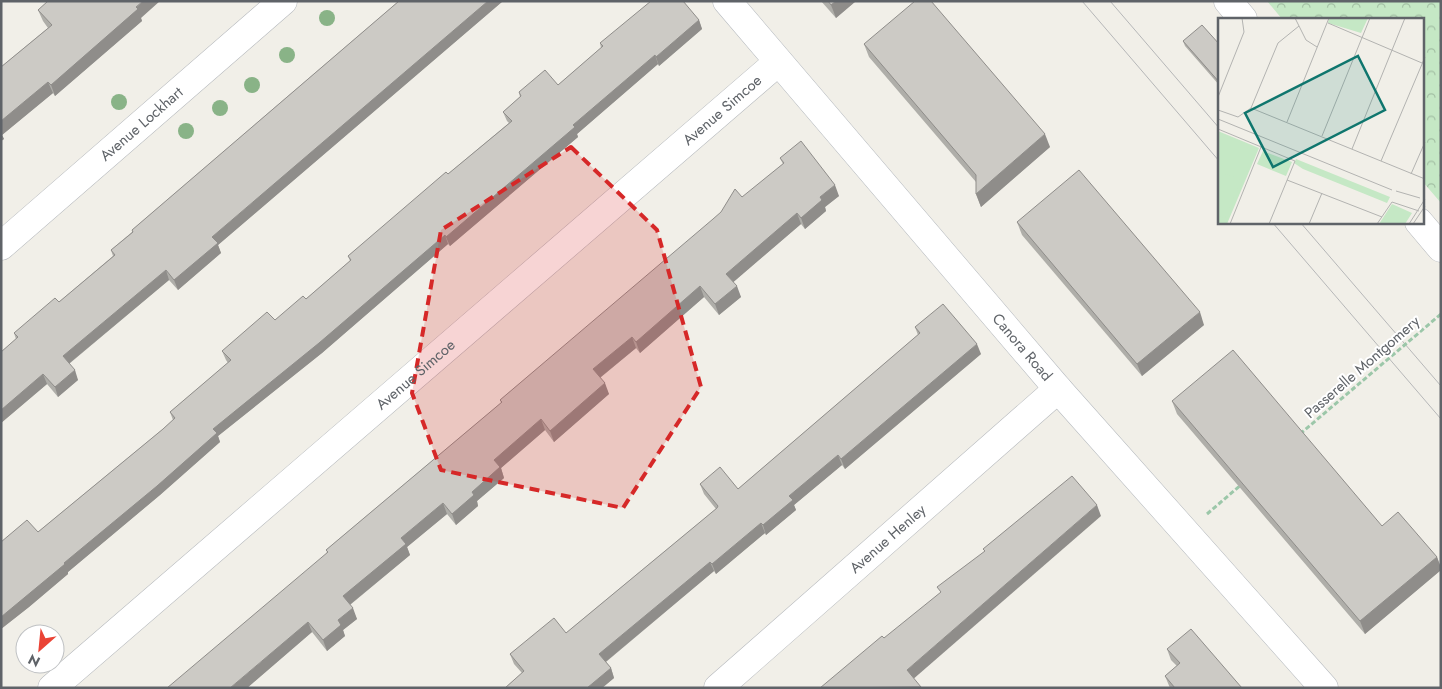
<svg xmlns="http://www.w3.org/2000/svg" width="1442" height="689" font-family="Jost,sans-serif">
  <defs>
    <pattern id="forest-crowns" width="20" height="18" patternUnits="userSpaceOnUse" patternTransform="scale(1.25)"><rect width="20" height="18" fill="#c5e8c5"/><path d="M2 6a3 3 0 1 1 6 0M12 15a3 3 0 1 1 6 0" fill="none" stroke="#a3c0a4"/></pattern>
  </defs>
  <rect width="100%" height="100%" fill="#f1efe8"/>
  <!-- forest -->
  <path fill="url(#forest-crowns)" d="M1267,1H1441V203L1423,182V19H1282Z"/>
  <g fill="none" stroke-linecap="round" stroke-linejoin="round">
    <defs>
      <g id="street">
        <path d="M1228,1L1243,19"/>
        <path d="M1419,222L1441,248"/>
        <path id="s1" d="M1,246L283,1"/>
        <path id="s2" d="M52,688L778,62"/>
        <path id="s3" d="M718,688L1058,389"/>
      </g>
      <g id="secondary">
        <path id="s4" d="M727,1L1058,389L1324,688"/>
      </g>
    </defs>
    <!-- street casing -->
    <use href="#street" stroke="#b5b8bc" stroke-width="29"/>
    <!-- secondary casing -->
    <use href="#secondary" stroke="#b6babf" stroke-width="29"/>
    <!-- path -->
    <path stroke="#9cc7a9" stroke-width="3" stroke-dasharray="5 2.5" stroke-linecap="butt" d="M1207,514L1242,484"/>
    <!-- street -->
    <use href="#street" stroke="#fff" stroke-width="28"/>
    <!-- secondary -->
    <use href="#secondary" stroke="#fff" stroke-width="28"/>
    <!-- tram -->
    <g stroke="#b6b7b8" stroke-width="1">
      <path d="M1082,1L1220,162"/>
      <path d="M1110,1L1220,129"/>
      <path d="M1272,222L1441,419"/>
      <path d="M1300,222L1441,386"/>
    </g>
    <!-- path-bridge -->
    <path stroke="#9cc7a9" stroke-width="3" stroke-dasharray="5 2.5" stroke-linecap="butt" d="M1300,434L1441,314"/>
  </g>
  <!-- trees -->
  <g fill="#89b387">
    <circle cx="327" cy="18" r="8"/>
    <circle cx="287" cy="55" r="8"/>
    <circle cx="252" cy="85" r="8"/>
    <circle cx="119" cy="102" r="8"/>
    <circle cx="220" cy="108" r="8"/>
    <circle cx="186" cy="131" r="8"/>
  </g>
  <!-- wall -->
  <g fill="#afaea9">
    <path d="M399,1H503L218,245L221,253L178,290L169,280L69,364L78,380L58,397L47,384L1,423V352L16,339L14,333L59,302L113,256L111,250L132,232V230Z"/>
    <path d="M821,1H856L836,18Z"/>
    <path d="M38,10L141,18L142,21L55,96L53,93L2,135L4,139L1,141V67L48,28L43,21Z"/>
    <path d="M699,20L702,29L659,66L658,64L577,134L578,137L450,246L448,244L322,353L218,436L220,442L160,495L68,572V574L29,607L1,629V542L38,532L163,429L173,420L170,412L228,363L226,360L222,351L275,320L306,299L350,261L348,256L448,174L509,123L507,121L503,112L520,97L519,92L558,85L601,48L600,43Z"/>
    <path d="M1183,41L1220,45V86L1185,46Z"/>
    <path d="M864,44L1050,147L981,207L976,194V182L869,57Z"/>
    <path d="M780,158L839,196L825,207L826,211L805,229L801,224L733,282L741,297L719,315L704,297L640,353L636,348L600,378L609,394L554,442L545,430L501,468L504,478L477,501L478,506L456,525L447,514L407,547L410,555L350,605L357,619L343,630L345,636L327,651L312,632L247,688L327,552L326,550L501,403L500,400L783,164Z"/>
    <path d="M1017,222L1204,325L1142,376L1022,235Z"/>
    <path d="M915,327L981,354L845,469L842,465L794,505L796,510L766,535L765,533L716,574L714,571L606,662L611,668L614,678L602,688H505L522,673L514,664L510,654L566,633L716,509L704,494L700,484L738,489L918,335Z"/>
    <path d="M1172,401L1382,526L1437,557L1441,568V570L1365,634L1177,414Z"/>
    <path d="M1167,649L1242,688H1170L1165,676L1177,666L1171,660Z"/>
  </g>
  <!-- shaded-wall -->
  <g fill="#8f8d8a">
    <path d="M143,1H160L141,18L142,21L55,96L51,85Z"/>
    <path d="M488,1H503L218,245L221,253L178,290L174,280L212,237Z"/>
    <path d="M836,1H856L836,18L831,5Z"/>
    <path d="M699,20L702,29L659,66L656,57Z"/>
    <path d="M655,55L658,64L577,134L578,137L450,246L446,237L573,125Z"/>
    <path d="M48,82L53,93L2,135L4,139L1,141V121Z"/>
    <path d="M1045,134L1050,147L981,207L976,194Z"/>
    <path d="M835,185L839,196L825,207L826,211L805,229L801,218L820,197Z"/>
    <path d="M797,213L801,224L730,285L726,274Z"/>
    <path d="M445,235L448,244L322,353L218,436L220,442L160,495L68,572V574L29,607L1,629V617L64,563L213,429Z"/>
    <path d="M166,270L169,280L66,366L63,356Z"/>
    <path d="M700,286L704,297L640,353L636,342Z"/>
    <path d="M737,286L741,297L719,315L715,304Z"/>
    <path d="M1200,312L1204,325L1142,376L1137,364Z"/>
    <path d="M632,337L636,348L597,380L593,369Z"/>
    <path d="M977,344L981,354L845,469L841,459Z"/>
    <path d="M75,370L78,380L58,397L55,387Z"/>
    <path d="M43,374L47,384L1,423V410Z"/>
    <path d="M605,383L609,394L554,442L550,431Z"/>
    <path d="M541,419L545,430L501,468L504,478L477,501L478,506L456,525L452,514L472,492L494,460Z"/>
    <path d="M838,455L842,465L794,505L796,510L766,535L763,525L789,496Z"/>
    <path d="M443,503L447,514L407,547L410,555L347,607L343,596L401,538Z"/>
    <path d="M1097,505L1101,516L911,681L907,670Z"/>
    <path d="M761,523L765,533L716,574L712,564Z"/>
    <path d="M1437,557L1441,568V570L1365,634L1360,621Z"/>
    <path d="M710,562L714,571L603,664L599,654Z"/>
    <path d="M353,608L357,619L343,630L345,636L327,651L323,640L338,620Z"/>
    <path d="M308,622L312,632L247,688H230Z"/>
    <path d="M611,668L614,678L602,688H587Z"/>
  </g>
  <!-- building -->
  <g fill="#cccac5" stroke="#8f8d8a">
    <path d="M48,1H143L136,7L138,9L51,85L48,82L1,121V67L52,25L38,10Z"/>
    <path d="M399,1H488L212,237L218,243L174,280L166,270L63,356L75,370L55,387L43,374L1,410V352L18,337L14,333L55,298L59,302L115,255L111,250L133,232L132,230Z"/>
    <path d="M651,1H683L699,20L656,57L655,55L573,125L575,127L446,237L445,235L319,343L213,429L217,433L157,486L64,563L65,564L1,617V542L27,520L38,532L163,429L175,418L170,412L231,360L222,351L267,312L275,320L303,296L306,299L351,260L348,256L446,172L448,174L512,121L503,112L521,96L519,92L545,70L558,85L603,46L600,43Z"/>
    <path d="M828,1H836L831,5Z"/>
    <path d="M915,1H931L1045,134L976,194V175L864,44Z"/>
    <path d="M1202,25L1220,45V83L1183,41Z"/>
    <path d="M801,141L835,185L820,197L822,200L801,218L797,213L726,274L737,286L715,304L700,286L636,342L632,337L593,369L605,383L550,431L541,419L494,460L500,467L472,492L474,495L452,514L443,503L401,538L406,544L343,596L353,608L338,620L341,625L323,640L308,622L230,688H167L328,552L326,550L502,402L500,400L713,219L721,212L735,189L742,197L784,163L780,158Z"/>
    <path d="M1079,170L1200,312L1137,364L1017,222Z"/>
    <path d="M943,304L977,344L841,459L838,455L789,496L793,500L763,525L761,523L712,564L710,562L599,654L611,668L587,688H505L524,671L510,654L554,618L566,633L717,508L718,506L700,484L720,467L738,489L920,333L915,327Z"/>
    <path d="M1233,350L1382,526L1398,512L1437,557L1360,621L1172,401Z"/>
    <path d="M1072,476L1097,505L907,670L921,687L820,688L882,636L884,638L941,592L937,587L985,551L983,549Z"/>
    <path d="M1191,629L1242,688H1175L1165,676L1180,663L1167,649Z"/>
  </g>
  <!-- marked area -->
  <path fill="#d62828" fill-opacity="0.2" stroke="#d62828" stroke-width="4" stroke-dasharray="10 6" stroke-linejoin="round" d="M571,147L657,230L701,387L623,508L441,470L412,393L441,230Z"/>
  <g text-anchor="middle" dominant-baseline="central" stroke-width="4" stroke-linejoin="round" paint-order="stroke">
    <!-- street labels -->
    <g font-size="15" fill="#5f6368" stroke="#fff">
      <text stroke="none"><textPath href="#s2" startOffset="885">Avenue Simcoe</textPath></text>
      <text stroke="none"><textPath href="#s1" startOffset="186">Avenue Lockhart</textPath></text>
      <text stroke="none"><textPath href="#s4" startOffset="455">Canora Road</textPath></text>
      <text transform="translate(1362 367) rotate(-41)">Passerelle Montgomery</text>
      <text stroke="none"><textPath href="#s2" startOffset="480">Avenue Simcoe</textPath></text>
      <text stroke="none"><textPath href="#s3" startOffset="226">Avenue Henley</textPath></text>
    </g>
  </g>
  <!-- overview -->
  <g transform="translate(1218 18)">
    <rect width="206" height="206" fill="#f1efe8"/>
    <path d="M111,0H150L143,15L110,5ZM0,113L41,130L9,206H0ZM45,133L74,144L68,158L39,146ZM78,141L172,179L169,185L85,151L76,145ZM174,186L194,195L187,206H161Z" fill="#c5e8c5"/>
    <path d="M0,153L23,162L7,200L0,198Z" fill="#c5e8c5"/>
    <path fill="none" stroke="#b3b3b1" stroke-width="1" d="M77,0L88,22L99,29M110,5L204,45M0,79L26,14L24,0M33,90L207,161M0,92L20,99L33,90L60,25L81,8M0,101L174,172M69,104L111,0M0,111L77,143L51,206M104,118L152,0M134,131L187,0M163,143L207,39M193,156L207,124M69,162L164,199M178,173L202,180M12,206L43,129M91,206L104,175M159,206L174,184L201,193M191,206L207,181M195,206L207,188"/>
    <path fill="#0f766e" fill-opacity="0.15" stroke="#0f766e" stroke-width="2.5" d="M140,38L167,92L55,149L27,95Z"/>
    <rect width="206" height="206" fill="none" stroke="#5f6368" stroke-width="2.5"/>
  </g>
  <!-- border -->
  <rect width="1442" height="689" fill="none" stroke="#5f6368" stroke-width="5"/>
  <!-- north arrow -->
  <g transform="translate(40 649) rotate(207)"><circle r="24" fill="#ffffff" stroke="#bfc1c3"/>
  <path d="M0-4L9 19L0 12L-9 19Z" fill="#ea4335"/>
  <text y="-8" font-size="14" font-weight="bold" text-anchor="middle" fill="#5f6368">N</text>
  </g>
</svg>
